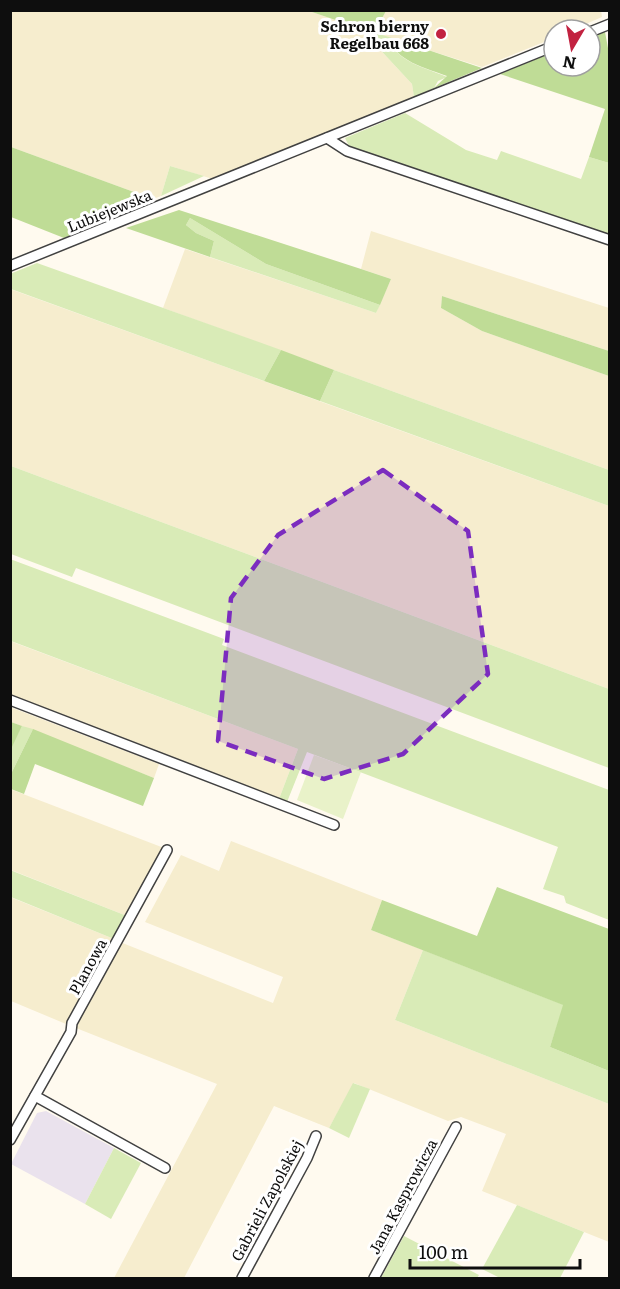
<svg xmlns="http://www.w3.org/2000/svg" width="620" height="1289" font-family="Literata,serif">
  <rect width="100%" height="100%" fill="#fffaef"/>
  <!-- industrial -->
  <path fill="#eae2ed" d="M46,1111L114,1148L85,1204L11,1164L37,1113Z"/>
  <!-- farmland -->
  <g fill="#f6edce">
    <path d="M601,10L602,17L572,30H554V38L482,67L374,33L386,11Z"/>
    <path d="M10,11H309L360,28L412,84L414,97L216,180L170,166L161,196L153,199L11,147Z"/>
    <path d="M371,231L609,308V351L442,296L441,308L482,331L609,376V470L163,308L185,249L376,313L391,279L361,269Z"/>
    <path d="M10,289L609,506V689L11,466Z"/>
    <path d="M10,641L298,749L279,799L11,696Z"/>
    <path d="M10,707L159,764L154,778L11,722Z"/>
    <path d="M10,789L164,848L127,916L11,870Z"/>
    <path d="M231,841L382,900L371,930L423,950L395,1020L609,1104V1242L482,1191L506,1134L461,1117L448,1121L354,1083L329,1128L274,1106L184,1278H114L217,1084L76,1028L120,942L273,1003L283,977L145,922L181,855L219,871Z"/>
    <path d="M10,897L114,939L66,1024L11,1001Z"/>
  </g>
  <!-- green -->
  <g fill="#d9ebb7">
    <path d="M360,28L392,38C391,61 430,69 447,77L438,81L434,88L414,97L412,84Z"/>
    <path d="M405,113L466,150L497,160L501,151L581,179L589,157L609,163V236L350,148L345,138Z"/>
    <path d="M170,166L204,176L161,196Z"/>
    <path d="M190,218L266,264L380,305L376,313L210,257L214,241L196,233L186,225Z"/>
    <path d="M37,263L281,350L264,381L11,289L10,274Z"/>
    <path d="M334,370L609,470V506L320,401Z"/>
    <path d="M11,466L609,689V768L76,568L72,577L11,554Z"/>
    <path d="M10,559L224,639L222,645L609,790V920L566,903L564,896L543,889L558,847L307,752L287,802L279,799L298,749L11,641Z"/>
    <path d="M22,726L33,729L11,774L10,749Z"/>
    <path d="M10,870L127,916L114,939L11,897Z"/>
    <path d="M423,950L564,1005L550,1047L609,1071V1104L395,1020Z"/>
    <path d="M353,1083L370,1089L349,1138L329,1128Z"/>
    <path d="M114,1148L141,1163L111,1219L85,1204Z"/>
    <path d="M517,1205L584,1232L560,1278H500L482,1269Z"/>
    <path d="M404,1236L479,1275L477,1278H381Z"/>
  </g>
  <!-- forest -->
  <g fill="#bfdc96">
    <path d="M309,11H386L374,33Z"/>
    <path d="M605,32L610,59L609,163L589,157L605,109L500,74L554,52V66H590V38Z"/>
    <path d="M392,38L482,68L434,88L447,76C429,69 391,60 392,38Z"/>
    <path d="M11,147L153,199L64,238L11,217Z"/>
    <path d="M179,210L361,269L391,279L380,305L266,264L190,218L186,225L196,233L214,241L210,257L126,228Z"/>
    <path d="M442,296L609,351V376L482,331L441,308Z"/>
    <path d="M281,350L334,370L320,401L264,381Z"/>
    <path d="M11,722L22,726L11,749L10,722Z"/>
    <path d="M33,729L154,778L143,806L35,764L24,794L11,789V774Z"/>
    <path d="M497,887L609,929V1071L550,1047L563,1005L371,930L382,900L477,936Z"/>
  </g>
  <!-- pitch -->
  <path fill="#e9f2c9" d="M314,755L361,772L343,819L297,800Z"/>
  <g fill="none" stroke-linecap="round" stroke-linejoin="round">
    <defs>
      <g id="minor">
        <path d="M590,32L610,24"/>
        <path d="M327,138L347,151L610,240"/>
        <path d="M10,266L554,46"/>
        <path d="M10,700L334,825"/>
        <path d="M35,1096L165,1168"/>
        <path d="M10,1140L71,1032L72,1023L167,850"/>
        <path d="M242,1278L307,1158L316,1136"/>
        <path d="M374,1278L456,1127"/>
      </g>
    </defs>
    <!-- minor casing -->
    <use href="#minor" stroke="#414141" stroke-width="12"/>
    <!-- minor -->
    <use href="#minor" stroke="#fff" stroke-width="9"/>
  </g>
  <!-- marked area -->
  <path fill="#7b2cbf" fill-opacity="0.2" stroke="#7b2cbf" stroke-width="4.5" stroke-dasharray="12 8" stroke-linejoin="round" d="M383,470L468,531L488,674L403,754L324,779L218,741L231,598L278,535Z"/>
  <!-- markers -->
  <circle fill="#c22240" stroke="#fff" stroke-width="2" cx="441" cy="34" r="6"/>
  <g text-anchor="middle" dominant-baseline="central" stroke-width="6" stroke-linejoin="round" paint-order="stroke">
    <!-- poi labels -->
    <g font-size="15" font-weight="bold" fill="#0e0e0e" stroke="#fff" text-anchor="end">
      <text x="429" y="25">Schron bierny<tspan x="429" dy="17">Regelbau 668</tspan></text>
    </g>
    <!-- street labels -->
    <g font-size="15" fill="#0e0e0e" stroke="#fff">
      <text transform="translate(109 210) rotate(-22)">Lubiejewska</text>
      <text transform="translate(87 966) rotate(-61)">Planowa</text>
      <text transform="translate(402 1196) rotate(-62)">Jana Kasprowicza</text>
      <text transform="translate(266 1200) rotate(-62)">Gabrieli Zapolskiej</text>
    </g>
  </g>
  <!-- border -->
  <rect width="620" height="1289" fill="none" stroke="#0e0e0e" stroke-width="24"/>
  <!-- north arrow -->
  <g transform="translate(572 48) rotate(190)"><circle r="28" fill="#ffffff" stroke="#9f9f9f" stroke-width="1.5"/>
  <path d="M0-4.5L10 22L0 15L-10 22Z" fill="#c22240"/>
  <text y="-9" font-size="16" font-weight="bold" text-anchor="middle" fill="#0e0e0e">N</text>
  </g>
  <!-- scale -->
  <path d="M410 1259v9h170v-9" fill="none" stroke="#0e0e0e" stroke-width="3"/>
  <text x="419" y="1259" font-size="18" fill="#0e0e0e" stroke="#ffffff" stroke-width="4.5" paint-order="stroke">100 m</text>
</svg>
